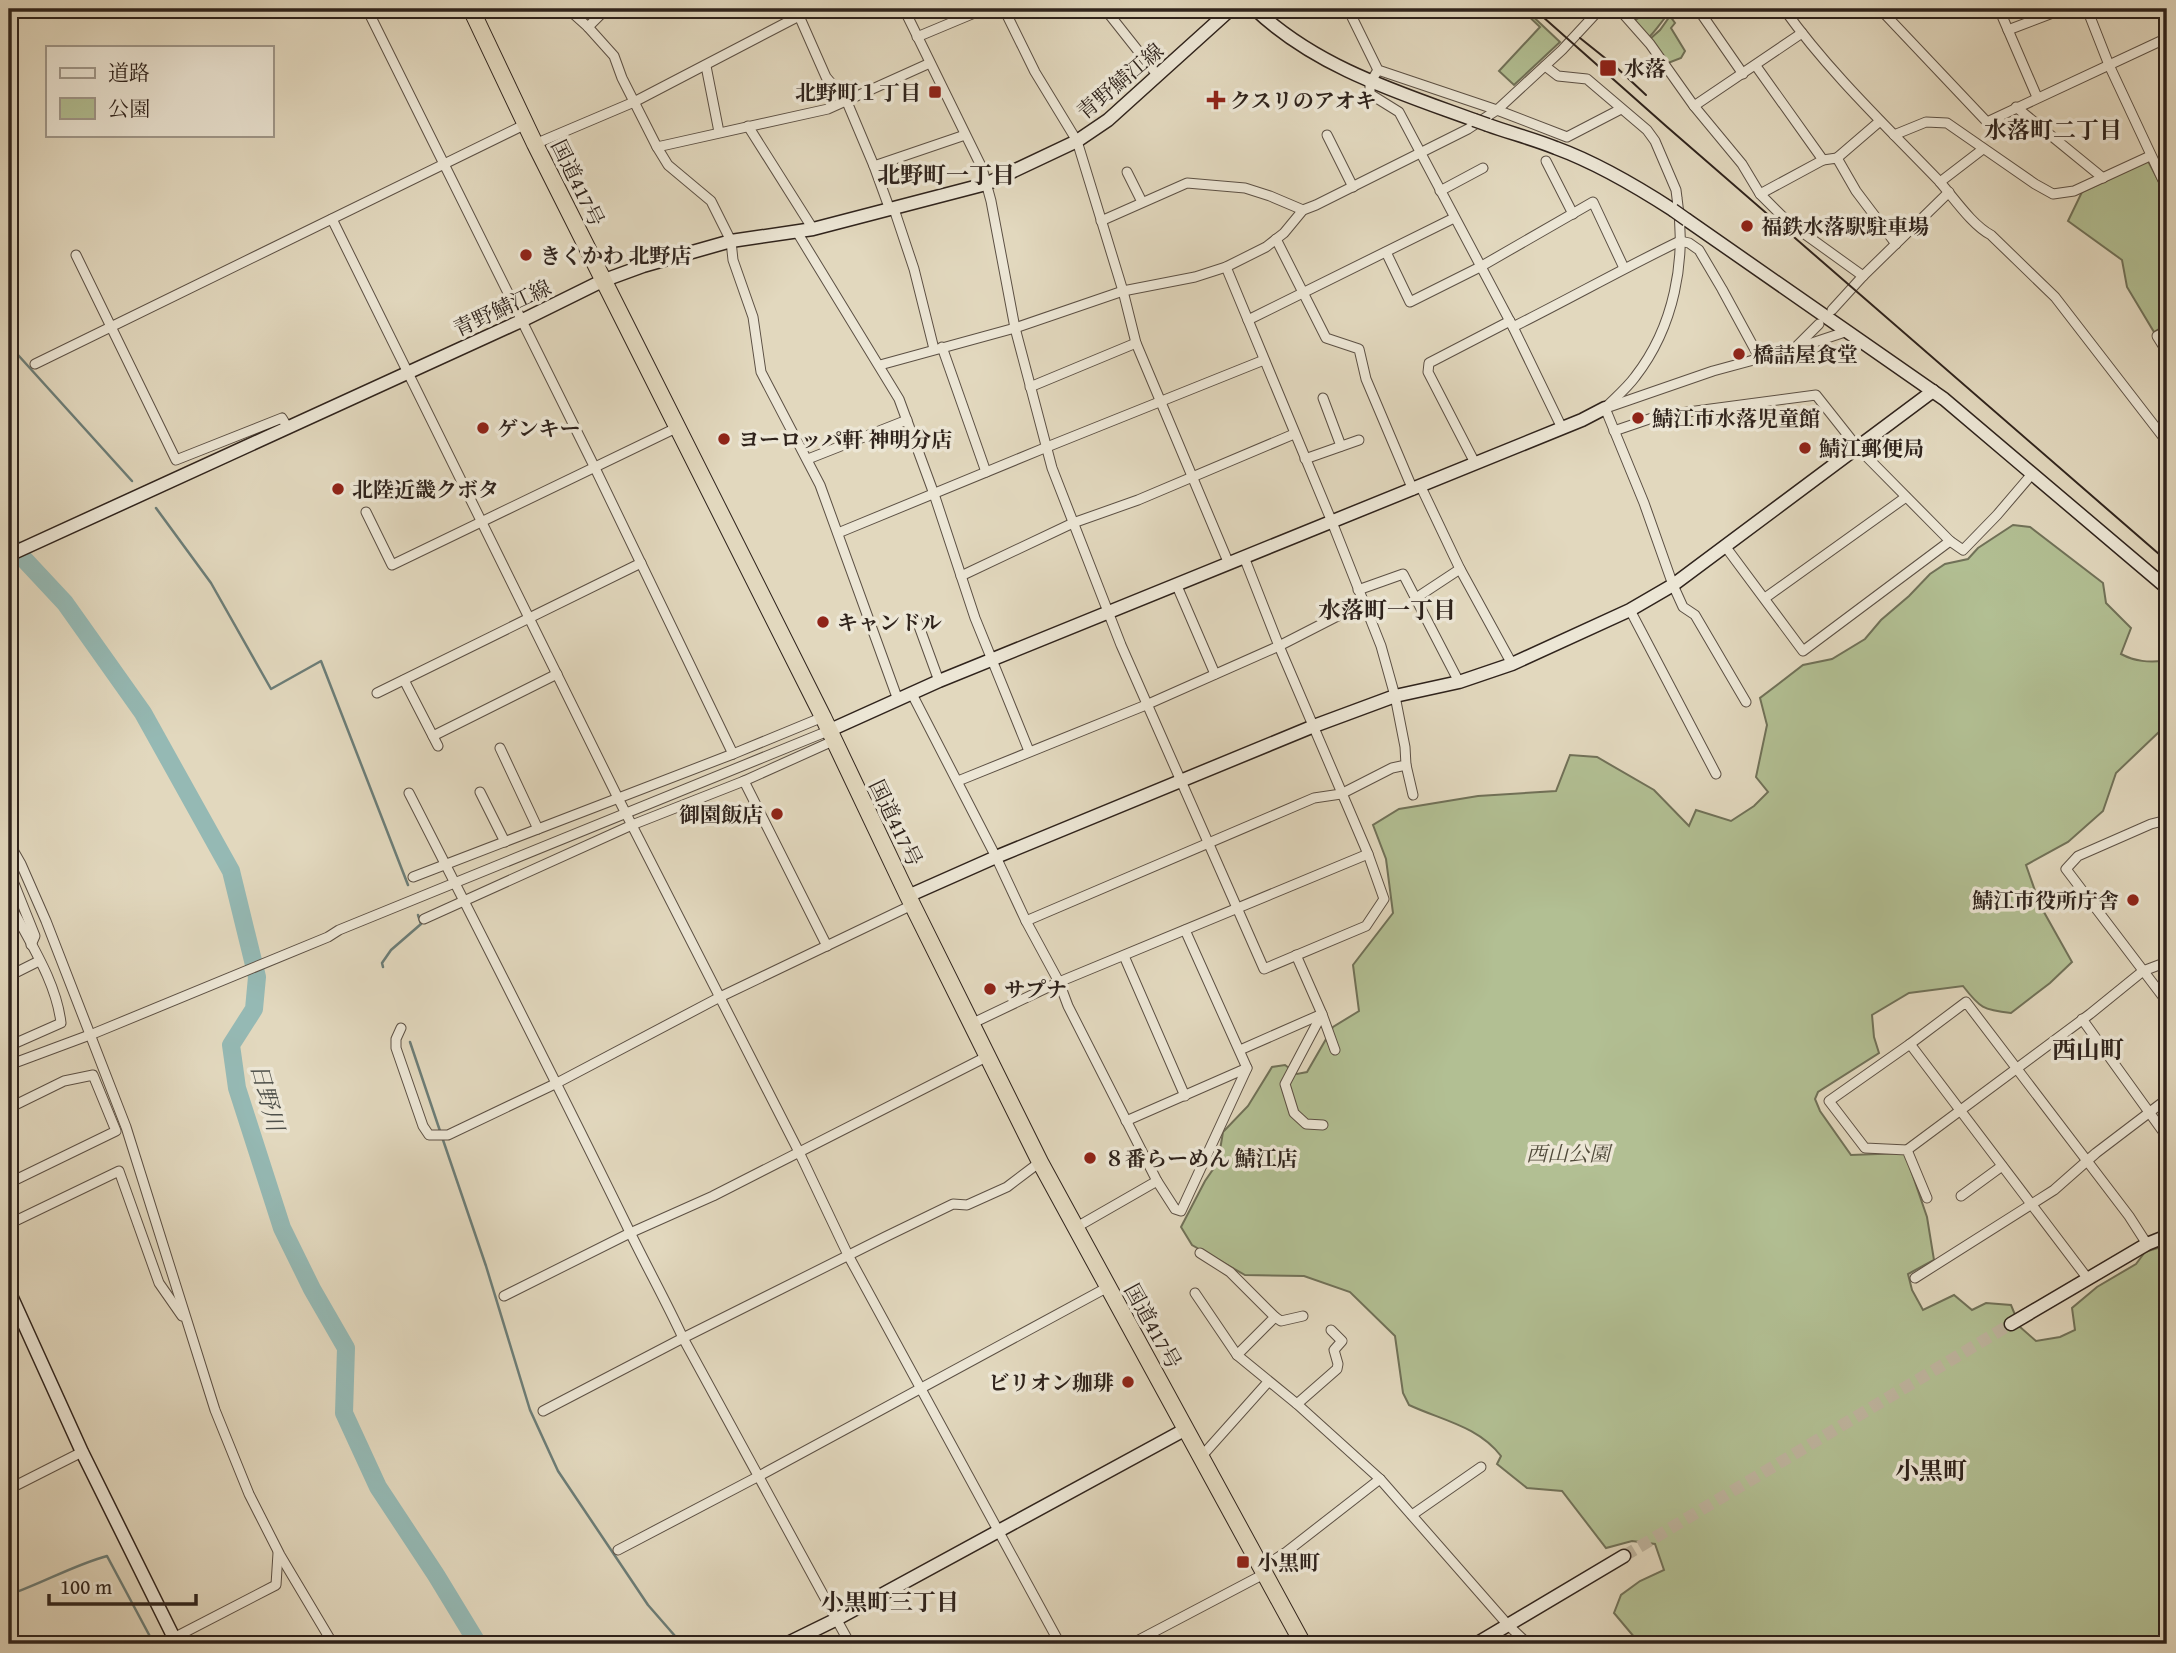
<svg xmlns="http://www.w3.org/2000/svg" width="2176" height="1653" font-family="'Gentium Book Plus','Noto Serif JP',serif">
  <rect width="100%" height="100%" fill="#e2d8be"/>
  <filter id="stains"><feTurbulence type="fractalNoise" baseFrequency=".00286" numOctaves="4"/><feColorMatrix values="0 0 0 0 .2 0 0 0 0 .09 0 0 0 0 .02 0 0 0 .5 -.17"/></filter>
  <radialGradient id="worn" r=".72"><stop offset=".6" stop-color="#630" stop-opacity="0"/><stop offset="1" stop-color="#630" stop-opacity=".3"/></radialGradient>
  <!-- green -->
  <g fill="#b2bf93" stroke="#707158" stroke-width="2">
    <path d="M1521,9H1525L1560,42L1514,85L1499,71L1540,27Z"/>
    <path d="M1644,9H1674C1664,16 1658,29 1648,38L1634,21L1647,12Z"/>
    <path d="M1670,16L1675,23L1671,28L1685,51L1681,58L1668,63L1650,39L1660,30Z"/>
    <path d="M2148,161L2167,197V324L2154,332L2127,287L2122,260L2068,221L2082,192Z"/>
    <path d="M2013,525L2030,527L2103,583L2106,603L2131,628L2121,654C2136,662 2148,662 2164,661L2167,656V722L2161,730L2116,773L2103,811L2068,842L2026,865L2040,905L2072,962L2050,983L2011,1013C1983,1010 1980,1008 1963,986L1909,993L1872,1015L1874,1037L1879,1053L1818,1092L1815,1099L1820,1111L1851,1155L1905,1153L1927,1217L1934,1260L1908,1274L1912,1290L1923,1310L1954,1295L1972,1310L1986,1303L2011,1305L2020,1327L2036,1341L2060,1337L2075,1330L2072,1308L2097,1287L2136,1264L2145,1252L2167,1245V1644H1640L1614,1613L1621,1595L1640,1581L1664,1570L1655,1544L1632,1541L1606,1548L1562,1491L1527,1488L1497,1464L1501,1456C1478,1426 1441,1420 1409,1405L1403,1393L1395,1336L1350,1292L1304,1276L1245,1275L1192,1245L1181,1227L1205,1181L1218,1162L1223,1132L1248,1106L1272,1067L1285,1065L1297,1074L1307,1072L1333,1027L1359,1011L1353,965L1393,913L1386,859L1373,825L1399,809L1478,796L1556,791L1570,755L1597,757L1654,790L1689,826L1696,810L1731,821L1754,806L1768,792L1756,777L1767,725L1760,698L1803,665L1832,659L1865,639L1881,620L1909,596L1930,574L1945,564L1968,559L1978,548Z"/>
  </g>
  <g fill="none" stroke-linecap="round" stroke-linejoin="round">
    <!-- stream -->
    <g stroke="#6c7d77" stroke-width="2.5">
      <path d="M9,345L132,481"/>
      <path d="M156,508L211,583L271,689L321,661L408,885"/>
      <path d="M383,967L382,963L391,950L421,924L418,915"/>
      <path d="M410,1042L440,1131"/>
      <path d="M442,1137L486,1266L530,1410L558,1471L648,1605L682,1644"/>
      <path d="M9,1591L11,1594C43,1583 74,1565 107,1556L154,1644"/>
    </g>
    <!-- river -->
    <path stroke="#95b9b4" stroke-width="18" d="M9,543L65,603L143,713L231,871L257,977L254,1009L231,1045L237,1088L282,1228L312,1289L346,1348L344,1413L378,1487L436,1575L478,1644"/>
    <!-- secondary-tunnel -->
    <path stroke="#beb49e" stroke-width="12" stroke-dasharray="12 6" stroke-linecap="butt" d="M1624,1556L2011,1324"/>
    <defs>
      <g id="street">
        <path d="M367,9L594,466L733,754"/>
        <path d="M568,9L588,27L614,56L622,78L657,147L828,109L930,63"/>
        <path d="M796,9L826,77L847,102L874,166L890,210"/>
        <path d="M904,9L982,168L991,201L1015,328L1052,468L1121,645L1264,969L1366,926L1384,899L1368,854L1279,646L1244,557"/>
        <path d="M1004,9L1035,72L1077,141L1123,291L1136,343L1229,564"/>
        <path d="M1105,9L1158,76"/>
        <path d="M1348,9L1378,70L1497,110L1562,50L1600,9"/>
        <path d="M1619,9L1650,44L1694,106L1742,164L1760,194L1788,222L1863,276"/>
        <path d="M1698,9L1743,74"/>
        <path d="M1784,9C1829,72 1886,126 1939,181C1954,198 1972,225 1991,235L2055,297L2167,442"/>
        <path d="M1880,9L1987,122L2167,38"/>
        <path d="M1999,9L2037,97"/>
        <path d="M2087,9L2109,65L2167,189"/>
        <path d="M588,27L606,9"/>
        <path d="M2008,30L2063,9"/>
        <path d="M917,37L984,9"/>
        <path d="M706,66L719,132"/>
        <path d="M1545,66L1558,76L1587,79L1647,130L1655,141L1676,190L1677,198C1687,260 1674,327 1635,377C1627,388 1615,398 1605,408"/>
        <path d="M1756,66L1823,160L1837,158L1856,191L1896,244"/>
        <path d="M1378,70L1370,83V94L1399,112L1513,327L1562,428"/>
        <path d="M1694,106L1802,33"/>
        <path d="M2016,107L2103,178"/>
        <path d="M748,126L813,229"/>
        <path d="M1327,135L1353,187"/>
        <path d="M1894,135L1926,122L1947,123L2035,184L2053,194L2074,191L2150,156"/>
        <path d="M535,144L634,102L799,16"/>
        <path d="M657,147L668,165L711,201L731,241L733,260L753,317L761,372L820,485L898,700"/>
        <path d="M1837,158L1880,121"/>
        <path d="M1546,161L1573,214"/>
        <path d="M874,166L965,135"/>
        <path d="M1127,172L1142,202"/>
        <path d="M1940,182L1983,149"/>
        <path d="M1440,191L1483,168"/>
        <path d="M1760,194L1823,160"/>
        <path d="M894,209L914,269L934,349"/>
        <path d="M332,219L618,798L799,1152L848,1255L1060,1644"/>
        <path d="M1101,221L1187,183L1245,188L1270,196L1303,210"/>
        <path d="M797,232L899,399L934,494L975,618L1029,751"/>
        <path d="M1276,239L1326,338L1359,349L1366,379L1413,490"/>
        <path d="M1386,252L1410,302L1480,267L1593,202L1624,268"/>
        <path d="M76,255L176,460L282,418L288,428"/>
        <path d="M1832,310L1863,276L1949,192"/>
        <path d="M1248,320L1454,218"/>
        <path d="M1513,327C1569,299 1624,268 1680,241L1689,243L1699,250L1722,289L1759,357"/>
        <path d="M2167,331L2157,336L2167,352"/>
        <path d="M942,347L986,472"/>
        <path d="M1795,348L1819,324"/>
        <path d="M35,364L526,124"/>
        <path d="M880,365L1015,328L1123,291L1195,277L1226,267L1266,247L1284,233L1303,210L1316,205L1468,129L1497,110L1567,137L1621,109"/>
        <path d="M1030,387L1136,343"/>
        <path d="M1323,398L1341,446"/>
        <path d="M1605,408L1644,503L1673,585L1683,607L1695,615L1746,702"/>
        <path d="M1606,408L1713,371L1794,349L1848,331"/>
        <path d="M1614,431L1658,416L1816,395L1858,448L1950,541L1963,550L1997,515L2032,474"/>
        <path d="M808,459L907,420"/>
        <path d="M1305,459L1359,440"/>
        <path d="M1475,463L1428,372L1429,363L1510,321"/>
        <path d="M1421,487L1460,569L1512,664"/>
        <path d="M366,512L392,565L676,428"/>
        <path d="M838,533L1047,447L1264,360"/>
        <path d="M1725,546L1803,651L1950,541"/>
        <path d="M961,576L1073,523L1138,500L1294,434"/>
        <path d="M1177,586L1215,674"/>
        <path d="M1358,590L1403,574L1459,682"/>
        <path d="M1416,598L1460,569"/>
        <path d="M1765,598L1906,497"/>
        <path d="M1630,610L1716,774"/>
        <path d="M916,618L939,681"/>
        <path d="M404,680L438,746"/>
        <path d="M377,693L641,563"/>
        <path d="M912,694L996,857L1026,921L1059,982L1068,1006L1157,1181L1075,1228"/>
        <path d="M433,736L557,674"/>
        <path d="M500,748L538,829"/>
        <path d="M1406,765L1413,795"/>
        <path d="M744,781L827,946"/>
        <path d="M958,781L1146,705L1279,646L1363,603"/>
        <path d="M480,792L505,842"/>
        <path d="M409,793C482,936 555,1079 626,1224C644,1262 665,1299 683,1338L850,1644"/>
        <path d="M2167,820L2151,824L2078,856L2066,869L2167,1002"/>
        <path d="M9,843L21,864L46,921L126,1127L215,1410L249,1494L280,1555L333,1644"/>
        <path d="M9,871L35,936L31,945"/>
        <path d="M413,877L733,754L823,717"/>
        <path d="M9,902C28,940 56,980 61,1023L9,1046"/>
        <path d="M424,919L632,825L744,781L833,741"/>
        <path d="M1026,921L1314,798L1341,794L1392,768L1406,765L1405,747L1395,696L1381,646L1332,522L1226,267"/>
        <path d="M1124,956L1185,1096"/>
        <path d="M9,976L39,961"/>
        <path d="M2082,1019L2167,1137"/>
        <path d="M971,1024L1059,982L1368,854"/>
        <path d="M401,1028L396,1039V1048L423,1126L429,1135H448L557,1083L720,997L912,905"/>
        <path d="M1910,1044L2088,1279"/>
        <path d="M1240,1050L1322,1014L1296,955"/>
        <path d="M9,1065L95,1033L328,937L339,930L828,731"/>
        <path d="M9,1108L64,1081L93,1075L116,1131L9,1183"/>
        <path d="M1126,1121L1247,1068L1185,930"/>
        <path d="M1323,1125L1306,1124L1294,1113L1285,1084L1322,1014L1335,1050"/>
        <path d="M1907,1150L2090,1014L2143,971L2167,962"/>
        <path d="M1157,1181L1175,1209L1181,1211L1247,1068"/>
        <path d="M1961,1196L2002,1166"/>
        <path d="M1927,1198L1907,1150L1865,1148L1829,1101L1910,1044L1966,1002L2129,1216L2147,1244"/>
        <path d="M9,1224L119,1171L159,1283L182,1316"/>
        <path d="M1200,1253L1230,1272L1275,1317L1237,1355"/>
        <path d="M1915,1278L2054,1190L2096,1153L2167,1099"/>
        <path d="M1195,1293L1237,1355L1297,1404L1380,1479L1508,1625L1528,1644"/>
        <path d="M504,1296L630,1233L713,1196L988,1056"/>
        <path d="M1275,1317L1281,1321L1303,1316"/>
        <path d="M1297,1404L1337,1369L1338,1364L1334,1350L1342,1341L1331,1330"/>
        <path d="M543,1411L683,1338L885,1237L953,1204L967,1205L1007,1187L1040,1162"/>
        <path d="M1201,1457L1268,1382"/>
        <path d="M9,1489L82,1452"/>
        <path d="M1412,1515L1481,1467"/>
        <path d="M618,1550L759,1476L1108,1287"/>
        <path d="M1261,1568L1285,1553L1380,1479"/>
        <path d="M162,1644L276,1585L278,1553"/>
        <path d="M1131,1644L1264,1574"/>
      </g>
      <g id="secondary">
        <path d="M1255,9C1316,67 1397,92 1474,120"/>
        <path d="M1488,125C1510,133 1534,139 1556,148C1597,163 1636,186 1673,210"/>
        <path d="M1687,220L1944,399L2167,588"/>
        <path d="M9,555L521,321L602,281L643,266L731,241L813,229L986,184L1077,141L1108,120L1231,9"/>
        <path d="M828,731L939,681L1582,420L1605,408"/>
        <path d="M908,896L996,857L1314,726L1395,696L1459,682L1512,664L1630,610L1673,585L1933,391"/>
        <path d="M9,1291L82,1452L177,1644"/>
        <path d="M2011,1324L2147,1244L2167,1236"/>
        <path d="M786,1644L837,1619L1186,1429"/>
        <path d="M1476,1644L1624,1556"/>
      </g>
      <path id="highway" d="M471,9L535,144L823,717L908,896L1040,1162L1303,1644"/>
    </defs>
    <!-- street casing -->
    <use href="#street" stroke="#5c5044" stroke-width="11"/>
    <!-- secondary casing -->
    <use href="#secondary" stroke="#2f231c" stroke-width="15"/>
    <!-- highway casing -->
    <use href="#highway" stroke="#2f231c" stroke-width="18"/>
    <!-- street -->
    <use href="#street" stroke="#ece6d5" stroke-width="9"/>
    <!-- secondary -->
    <use href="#secondary" stroke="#ece6d5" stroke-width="12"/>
    <!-- highway -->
    <use href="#highway" stroke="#e2d8be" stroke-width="16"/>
    <!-- tram -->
    <g stroke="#2f231c" stroke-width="2">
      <path d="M1534,9L1666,126L2167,561"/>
      <path d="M1580,38L1615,66L1646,95"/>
    </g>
    <defs>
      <g id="secondary-bridge">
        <path d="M1474,120L1488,125"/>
        <path d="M1673,210L1687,220"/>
      </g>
    </defs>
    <!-- secondary-bridge casing -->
    <use href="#secondary-bridge" stroke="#2f231c" stroke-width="15" stroke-linecap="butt"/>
    <!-- secondary-bridge -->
    <use href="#secondary-bridge" stroke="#ece6d5" stroke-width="12"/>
  </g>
  <!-- markers -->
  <g fill="#8f2418" stroke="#ece6d5" stroke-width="2.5">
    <rect x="1599" y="59" width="18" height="18" rx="3.5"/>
    <rect x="928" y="85" width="14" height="14" rx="3.5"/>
    <path d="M1212.5 89.5h7v7h7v7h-7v7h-7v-7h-7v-7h7z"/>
    <circle cx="1747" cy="226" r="7"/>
    <circle cx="526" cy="255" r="7"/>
    <circle cx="1739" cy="354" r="7"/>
    <circle cx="1638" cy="418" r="7"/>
    <circle cx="483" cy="428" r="7"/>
    <circle cx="724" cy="439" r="7"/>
    <circle cx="1805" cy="448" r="7"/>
    <circle cx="338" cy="489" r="7"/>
    <circle cx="823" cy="622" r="7"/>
    <circle cx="777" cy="814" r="7"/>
    <circle cx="2133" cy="900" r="7"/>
    <circle cx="990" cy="989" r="7"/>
    <circle cx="1090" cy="1158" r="7"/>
    <circle cx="1128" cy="1382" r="7"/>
    <rect x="1236" y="1555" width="14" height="14" rx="3.5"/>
  </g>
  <g text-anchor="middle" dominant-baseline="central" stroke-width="7" stroke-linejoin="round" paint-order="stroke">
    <!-- poi labels -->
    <g font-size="21" font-weight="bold" fill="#2f231c" stroke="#ece6d5" text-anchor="start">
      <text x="1624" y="68">水落</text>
      <text x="921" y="92" text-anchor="end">北野町１丁目</text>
      <text x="1230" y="100">クスリのアオキ</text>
      <text x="1761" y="226">福鉄水落駅駐車場</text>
      <text x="540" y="255">きくかわ 北野店</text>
      <text x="1753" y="354">橋詰屋食堂</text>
      <text x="1652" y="418">鯖江市水落児童館</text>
      <text x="497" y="428">ゲンキー</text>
      <text x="738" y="439">ヨーロッパ軒 神明分店</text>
      <text x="1819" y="448">鯖江郵便局</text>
      <text x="352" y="489">北陸近畿クボタ</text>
      <text x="837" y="622">キャンドル</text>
      <text x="763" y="814" text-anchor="end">御園飯店</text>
      <text x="2119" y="900" text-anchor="end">鯖江市役所庁舎</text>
      <text x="1004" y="989">サプナ</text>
      <text x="1104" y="1158">８番らーめん 鯖江店</text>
      <text x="1114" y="1382" text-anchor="end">ビリオン珈琲</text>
      <text x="1257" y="1562">小黒町</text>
    </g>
    <!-- street labels -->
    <g font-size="21" fill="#2f231c" stroke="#ece6d5">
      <text transform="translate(1120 81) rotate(-40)">青野鯖江線</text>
      <text transform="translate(578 183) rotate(64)">国道417号</text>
      <text transform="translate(502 308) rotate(-25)">青野鯖江線</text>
      <text transform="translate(896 823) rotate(64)">国道417号</text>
      <text transform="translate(1153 1326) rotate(61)">国道417号</text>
    </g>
    <!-- park labels -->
    <g font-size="21" font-style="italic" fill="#504a3a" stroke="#ece6d5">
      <text x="1568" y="1153">西山公園</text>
    </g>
    <!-- neighbourhood labels -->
    <g font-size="23" font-weight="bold" fill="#2f231c" stroke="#ece6d5">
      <text x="2053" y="129">水落町二丁目</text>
      <text x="946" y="174">北野町一丁目</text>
      <text x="1387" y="609">水落町一丁目</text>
      <text x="890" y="1601">小黒町三丁目</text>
    </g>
    <!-- water labels -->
    <g font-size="23" font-style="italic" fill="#4e504a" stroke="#ece6d5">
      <text transform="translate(268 1097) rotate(75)">日野川</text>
    </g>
    <!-- quarter labels -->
    <g font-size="24" font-weight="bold" fill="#2f231c" stroke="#ece6d5">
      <text x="2088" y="1049">西山町</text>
      <text x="1931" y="1470">小黒町</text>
    </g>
  </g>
  <!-- margin -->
  <rect width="2176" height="1653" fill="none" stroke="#e2d8be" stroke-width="35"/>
  <rect x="10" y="10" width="2155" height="1632" fill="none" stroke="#2f231c" stroke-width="3.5"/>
  <rect x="18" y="18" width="2141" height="1618" fill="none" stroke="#2f231c" stroke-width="2"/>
  <!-- legend -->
  <rect x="46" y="46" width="228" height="91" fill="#ece6d5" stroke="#a0988b" stroke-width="2"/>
  <rect x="60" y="68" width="35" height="10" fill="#ece6d5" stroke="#a0988b" stroke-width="2"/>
  <text x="108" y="80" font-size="21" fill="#2f231c">道路</text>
  <rect x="60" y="98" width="35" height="21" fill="#b2bf93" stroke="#a0988b" stroke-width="2"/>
  <text x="108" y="116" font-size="21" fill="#2f231c">公園</text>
  <!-- scale -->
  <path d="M49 1594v10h147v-10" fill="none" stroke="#2f231c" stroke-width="3.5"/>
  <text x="60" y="1594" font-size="21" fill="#2f231c" stroke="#ece6d5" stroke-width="5" paint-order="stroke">100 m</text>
  <rect width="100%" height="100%" filter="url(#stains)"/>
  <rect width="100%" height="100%" fill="url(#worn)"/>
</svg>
